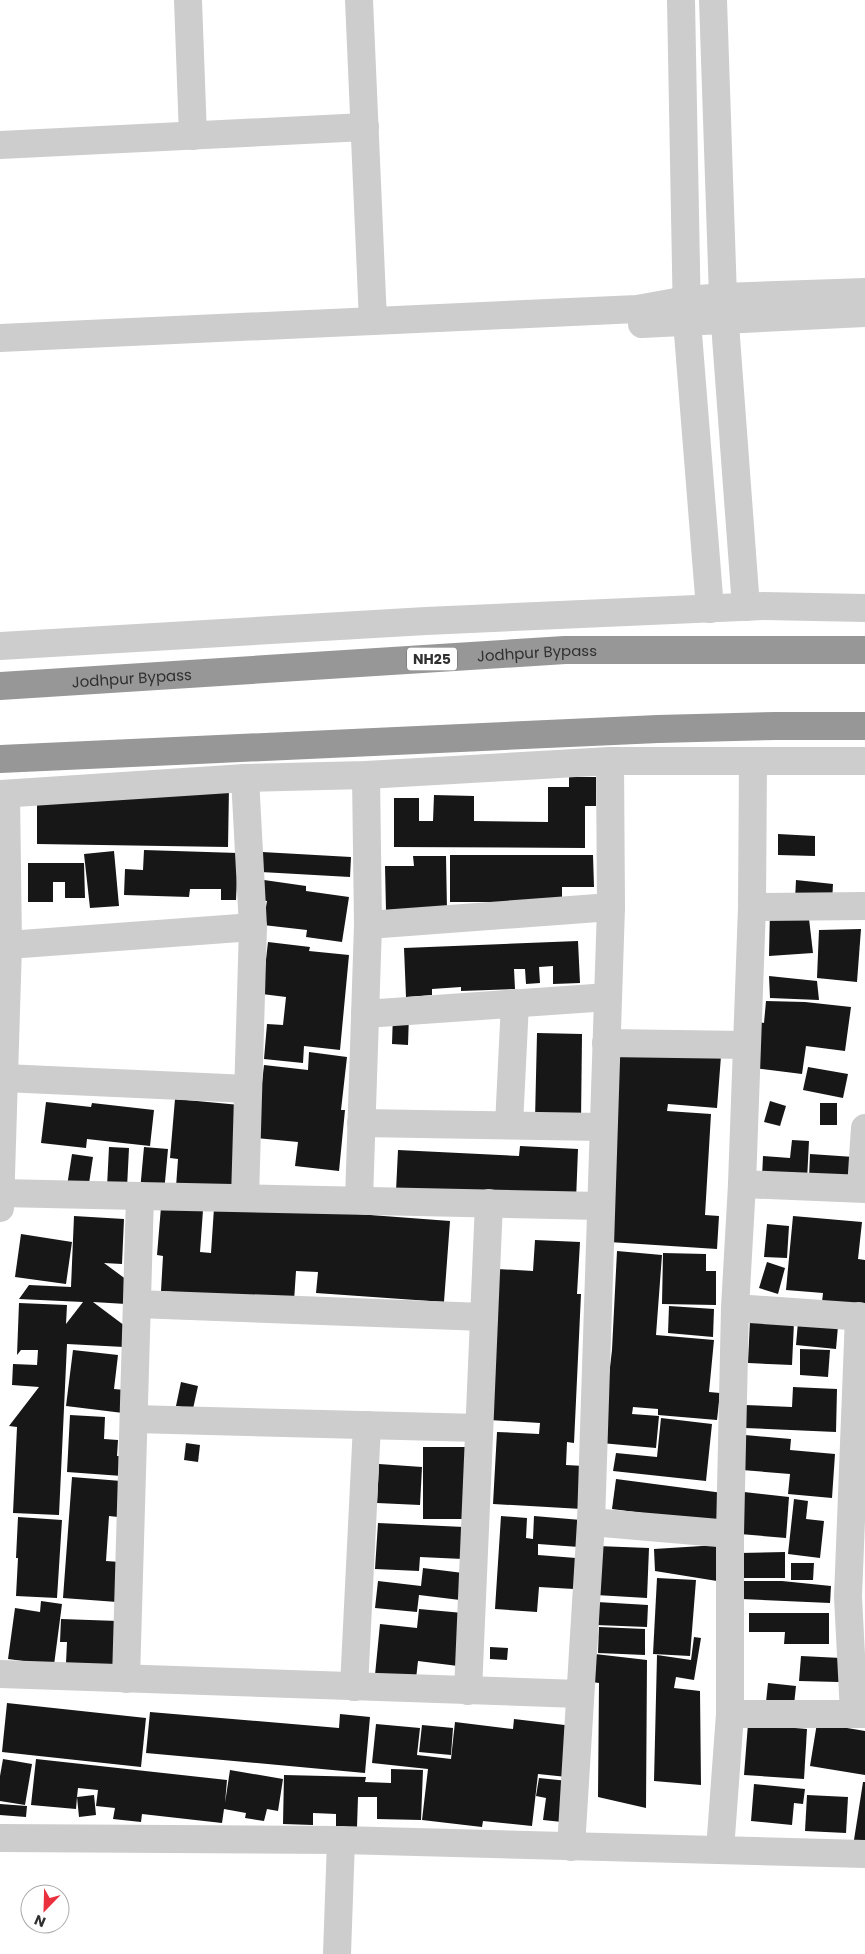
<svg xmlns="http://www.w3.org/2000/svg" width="865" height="1954" font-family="Poppins,sans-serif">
  <rect width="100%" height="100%" fill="#fff"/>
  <!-- building -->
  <g fill="#171717">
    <path d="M569,777H596V806H585V848L394,847V798H419V821H433L434,795L474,796V821L548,822V787H569Z"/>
    <path d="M229,787L228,847L37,844V801Z"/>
    <path d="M778,834L815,836V856L778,855Z"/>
    <path d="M144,850L238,853L236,900H221V889H190L189,897L124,895L125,869L143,870Z"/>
    <path d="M114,851L119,906L90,908L84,854Z"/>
    <path d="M262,852L351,857L350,877L261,872Z"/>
    <path d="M450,855H593L594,887H562V900L528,902H450Z"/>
    <path d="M413,856H446L447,910L386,911L385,866H414Z"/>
    <path d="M28,863H84L85,898H65V882H53V902H28Z"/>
    <path d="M264,880L306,886V891L349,897L342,942L306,937L307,930L263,925L267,901L261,900Z"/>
    <path d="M796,880L833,884L832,902L795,900Z"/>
    <path d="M770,910H808L813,953L769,956Z"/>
    <path d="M861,929L857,982L817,978L819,930Z"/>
    <path d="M578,941L580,983L553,984V966L539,967L540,983L526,984L525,969H514L515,989L461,991V987L432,989V995L406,997L404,948Z"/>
    <path d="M268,942L310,947L309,951L349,955L340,1050L304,1046L303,1063L264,1059L267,1024L283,1025L286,997L262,994Z"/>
    <path d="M769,976L817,981L819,1000L770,998Z"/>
    <path d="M766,1001L805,1002L851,1007L845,1051L806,1046L802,1074L753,1068L759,1022L764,1023Z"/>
    <path d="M393,1014H409L408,1045L392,1044Z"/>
    <path d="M537,1033L582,1034L581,1121L535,1120Z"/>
    <path d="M618,1049L721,1056L717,1108L668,1104L667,1111L711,1114L705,1215L719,1216L717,1249L609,1242Z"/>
    <path d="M309,1052L347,1057L341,1110H345L339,1171L295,1166L298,1142L256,1138L264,1065L308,1070Z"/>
    <path d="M808,1067L848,1074L843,1098L803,1090Z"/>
    <path d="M175,1099L240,1105L233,1186L214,1184L213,1191L176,1187L178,1159L170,1158Z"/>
    <path d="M770,1101L786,1106L780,1126L764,1122Z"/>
    <path d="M46,1102L91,1107L92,1103L154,1110L150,1146L87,1139L86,1148L41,1143Z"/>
    <rect x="820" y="1103" width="17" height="22"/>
    <path d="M792,1140L809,1141L807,1180L762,1178L763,1156L790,1158Z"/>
    <path d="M520,1146L578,1149L576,1201L396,1191L398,1150L519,1156Z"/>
    <path d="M109,1147L129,1148L127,1188L107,1187Z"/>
    <path d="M144,1147L168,1149L164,1193L140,1191Z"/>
    <path d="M72,1154L93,1157L88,1190L67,1186Z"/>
    <path d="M810,1154L854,1157L853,1180L809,1178Z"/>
    <path d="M251,1206L450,1221L444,1302L316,1293L318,1272L296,1271L294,1301L161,1291L163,1256L157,1255L161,1207L203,1210L200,1252L211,1253L214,1208Z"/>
    <path d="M74,1216L124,1219L122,1264L104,1263L127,1280L126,1304L93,1302L125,1326L124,1347L67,1344L59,1515L13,1513L17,1427L9,1426L39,1387L12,1385L13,1364L37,1365L38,1350H21L17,1355L19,1303L67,1305L66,1324L83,1302L19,1299L29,1285L71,1287Z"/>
    <path d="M793,1216L862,1222L858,1259L865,1260V1306L822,1302L823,1293L786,1290Z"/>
    <path d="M767,1224L789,1226L787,1258L764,1257Z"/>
    <path d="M21,1234L72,1242L66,1284L15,1277Z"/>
    <path d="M535,1240L580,1242L577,1294H581L574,1443L567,1442L566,1465L584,1466L582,1509L493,1504L497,1432L539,1434L540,1423L489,1420L497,1269L533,1271Z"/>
    <path d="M617,1251L662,1255L656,1335L714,1340L709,1392L720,1393L717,1420L658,1415V1409L633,1407L632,1414L659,1416L656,1448L601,1443L612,1350Z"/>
    <path d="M663,1253L706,1254V1271H716V1305L662,1304Z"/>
    <path d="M767,1262L785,1268L778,1294L759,1288Z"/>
    <path d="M669,1306L714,1309L713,1337L668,1333Z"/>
    <path d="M750,1320L794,1322L792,1365L748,1363Z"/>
    <path d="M798,1322L838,1326L836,1349L796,1345Z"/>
    <path d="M800,1349L830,1350L828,1377L800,1375Z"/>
    <path d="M73,1350L118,1355L114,1389L125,1390L123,1413L66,1406Z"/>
    <path d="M181,1382L198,1386L193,1409L176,1406Z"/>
    <path d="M793,1387L837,1389L836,1432L745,1428V1405L792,1407Z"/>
    <path d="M70,1415L105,1417L104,1439L118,1440L117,1456H123L122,1476L67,1472Z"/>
    <path d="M661,1418L712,1424L706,1481L613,1471L616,1453L657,1457Z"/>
    <path d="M745,1435L791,1439L790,1450L835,1454L832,1498L788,1494L790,1474L742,1470Z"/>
    <path d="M186,1443L200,1445L198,1462L184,1460Z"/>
    <rect x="423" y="1447" width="42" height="72"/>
    <path d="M379,1464L422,1467L420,1505L377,1503Z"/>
    <path d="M72,1477L121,1481L118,1517L109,1516L106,1561L120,1562L117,1602L63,1598Z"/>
    <path d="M616,1479L723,1493L720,1523L612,1509Z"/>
    <path d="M744,1492L789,1497L786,1538L740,1534Z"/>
    <path d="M794,1499L808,1501L806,1519L824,1521L820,1558L788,1554Z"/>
    <path d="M501,1516L527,1518L526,1538L533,1539L534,1516L581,1520L579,1547L538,1544V1555L576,1558L574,1589L539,1587L537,1612L495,1609Z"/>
    <path d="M18,1517L62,1520L57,1598L16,1596L18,1558H16Z"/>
    <path d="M378,1523L464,1527L463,1559L420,1557L419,1571L375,1569Z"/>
    <path d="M718,1545L717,1581L655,1571L654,1549Z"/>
    <path d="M597,1546L649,1548L647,1598L596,1595Z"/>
    <path d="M785,1552V1578H741L740,1553Z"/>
    <path d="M791,1563H814L813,1580H791Z"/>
    <path d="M423,1568L463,1573L460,1600L419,1595L417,1612L375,1608L378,1581L421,1586Z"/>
    <path d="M657,1578L696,1580L690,1656L653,1654Z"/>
    <path d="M743,1581H782L831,1586L830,1603L742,1599Z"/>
    <path d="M41,1601L62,1604L54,1665L8,1659L15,1608L40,1612Z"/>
    <path d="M597,1602L648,1605L647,1627L596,1625Z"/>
    <path d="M419,1609L463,1613L458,1666L418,1661L416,1679L375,1675L380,1624L417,1628Z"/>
    <path d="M749,1613H829V1644H784L785,1632H749Z"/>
    <path d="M61,1619L118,1621L116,1665L66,1663L67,1642H60Z"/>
    <path d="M599,1627L645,1629V1655L598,1653Z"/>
    <path d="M694,1637L701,1638L694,1680L676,1677L674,1688L700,1691L701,1785L654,1781L657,1655L691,1660Z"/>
    <path d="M490,1647L508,1648L507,1660L490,1659Z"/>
    <path d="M595,1654L647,1660L646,1808L598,1797L599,1683L592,1682Z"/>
    <path d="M801,1656L841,1658L839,1682L799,1681Z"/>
    <path d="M768,1683L796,1686L794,1705L766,1702Z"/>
    <path d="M7,1703L146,1718L141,1767L2,1752Z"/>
    <path d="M150,1712L339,1728L340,1714L370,1717L365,1773L146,1753Z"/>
    <path d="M514,1719L573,1726L567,1777L538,1774L532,1826L483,1821L482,1827L422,1820L428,1769L372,1763L376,1724L420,1728L417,1755L451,1759L455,1722L513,1729Z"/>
    <path d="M817,1723L865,1731V1775L810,1766Z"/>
    <path d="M748,1724L807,1729L804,1779L744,1775Z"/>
    <path d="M422,1725L453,1728L451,1755L419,1752Z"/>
    <path d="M3,1759L32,1764L25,1805L0,1801V1776Z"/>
    <path d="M36,1759L227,1780L225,1803L230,1770L283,1779L278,1811L267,1809L264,1821L245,1818L246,1813L224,1809L222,1823L142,1814L141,1822L113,1819L115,1808L96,1806L98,1790L78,1788L77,1797L94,1795L96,1815L79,1817L77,1797L76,1809L31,1805Z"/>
    <path d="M391,1769L423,1770L421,1820L377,1819V1797H358L357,1827H336V1814L313,1813V1825L283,1824L284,1775L366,1777L365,1782L391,1783Z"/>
    <path d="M539,1778L568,1781L562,1822L543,1820L546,1798L536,1796Z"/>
    <path d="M863,1782H865V1842L854,1840Z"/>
    <path d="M754,1784L805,1789L803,1804L794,1803L792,1825L751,1821Z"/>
    <path d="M807,1795L848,1797L846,1833L805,1831Z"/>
    <path d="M0,1804L27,1806L26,1817L0,1815Z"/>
  </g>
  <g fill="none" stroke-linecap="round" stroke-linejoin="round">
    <!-- minor -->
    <g stroke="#cdcdcd" stroke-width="28">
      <path d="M188,0L193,136"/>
      <path d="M359,0L373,321"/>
      <path d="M681,0L687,321L710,609"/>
      <path d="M713,0L723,297L746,607"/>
      <path d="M0,145L365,127"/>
      <path d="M642,324L865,313"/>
      <path d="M0,338L637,309L687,300L723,297L865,292"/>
      <path d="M0,646L426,621L764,606L865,608"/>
      <path d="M0,794L245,778L366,775L610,761H865"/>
      <path d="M752,907L865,906"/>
      <path d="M368,925L611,907"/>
      <path d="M8,945L253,927"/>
      <path d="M365,1014L608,997"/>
      <path d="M606,1043L746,1045"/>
      <path d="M4,1078L248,1089"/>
      <path d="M361,1123L603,1127"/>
      <path d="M509,1125L515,1003"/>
      <path d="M742,1184L865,1189"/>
      <path d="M861,1188L865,1128"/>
      <path d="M0,1193L600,1206"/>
      <path d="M245,1198L253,927L245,778"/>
      <path d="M359,1200L368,925L366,775"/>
      <path d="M0,1208L8,945L6,794"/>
      <path d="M137,1304L484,1317"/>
      <path d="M735,1308L865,1317"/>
      <path d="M134,1419L479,1428"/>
      <path d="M591,1522L730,1534"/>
      <path d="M0,1674L579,1694"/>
      <path d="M126,1679L140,1196"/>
      <path d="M354,1687L367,1425"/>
      <path d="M468,1691L489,1203"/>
      <path d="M854,1713L848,1597L859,1316"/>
      <path d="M730,1714H865"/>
      <path d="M0,1838L341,1840L865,1854"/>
      <path d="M571,1847L591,1522L611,907L610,761"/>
      <path d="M720,1850L730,1714V1534L735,1308L742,1184L752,907L753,761"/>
      <path d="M337,1954L341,1840"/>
    </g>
    <!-- highway -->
    <g stroke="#979797" stroke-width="28">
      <path id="s1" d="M0,686L565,650H865"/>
      <path d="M0,759L658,729L776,726H865"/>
    </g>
  </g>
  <g text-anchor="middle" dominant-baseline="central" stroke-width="5" stroke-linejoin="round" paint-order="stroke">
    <!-- shield labels -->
    <rect fill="#fff" stroke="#6e6e6e" stroke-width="1" x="407" y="647.5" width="50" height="23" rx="4"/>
    <g font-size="14" font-weight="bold" fill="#303030">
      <text x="432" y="659">NH25</text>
    </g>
    <!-- street labels -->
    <g font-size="15" fill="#303030" stroke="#fff">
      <text stroke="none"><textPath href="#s1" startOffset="538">Jodhpur Bypass</textPath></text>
      <text stroke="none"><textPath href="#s1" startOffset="132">Jodhpur Bypass</textPath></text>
    </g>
  </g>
  <!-- north arrow -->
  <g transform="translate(45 1909) rotate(203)"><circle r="24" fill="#ffffff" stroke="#acacac"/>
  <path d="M0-4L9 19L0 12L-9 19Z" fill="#ea2f3d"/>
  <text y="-8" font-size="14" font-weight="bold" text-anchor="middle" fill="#303030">N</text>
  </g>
</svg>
